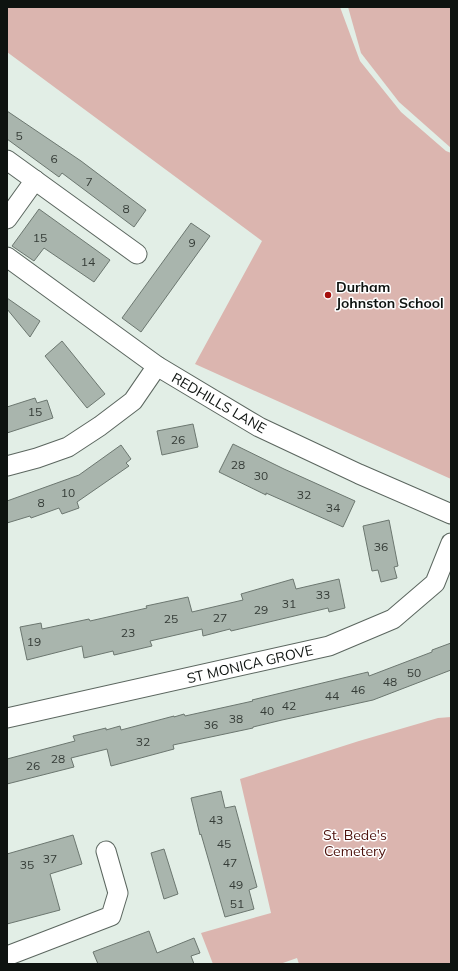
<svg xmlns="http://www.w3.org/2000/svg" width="458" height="971" font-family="Mulish,sans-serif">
  <rect width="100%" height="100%" fill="#e2eee6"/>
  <!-- green -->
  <g fill="#dbb5af">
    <path d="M7,7H340L360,61L401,112L446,151L451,153V479L195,364L262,241L7,52Z"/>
    <path d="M348,7H451V148L399,102L361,53Z"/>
    <path d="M451,717V964H299L297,958L280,964H213L201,933L271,913L240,779L359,741L438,718Z"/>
  </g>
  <!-- building -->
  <g fill="#a9b5ad" stroke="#6c7770">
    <path d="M7,111L81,161L146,210L134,227L62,173L59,177L7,139Z"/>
    <path d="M39,209L110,260L94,282L44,248L34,261L12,246Z"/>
    <path d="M191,223L210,236L141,332L122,318Z"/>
    <path d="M7,298L40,321L30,337L7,309Z"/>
    <path d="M62,341L105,394L87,408L45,356Z"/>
    <path d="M35,398L37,403L47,400L53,418L7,433V407Z"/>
    <path d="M193,424L198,447L162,455L157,431Z"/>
    <path d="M233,444L284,469L355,501L343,527L266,493V495L219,472Z"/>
    <path d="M121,445L131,459L126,463L129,466L77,502L79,508L62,514L59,508L31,518L30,516L7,523V501L79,475Z"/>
    <path d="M389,520L398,566L394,567L397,578L381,582L378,570L372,571L363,526Z"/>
    <path d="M293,579L296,589L339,579L345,608L329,612L328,608L231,631L230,629L203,636L202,629L150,641L152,646L114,655L113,651L84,658L82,646L27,660L20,627L41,623L42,629L89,619L90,621L147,608L146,606L188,597L192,612L243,600L241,594Z"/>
    <path d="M451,643V670L373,700L282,720L253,727V728L173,745L174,749L111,766L107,749L71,758L74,767L7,784V759L75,741L73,736L106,728V730L120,726L121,730L174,716V717L184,714L185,716L253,701L252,700L368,672L369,676L432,652V650Z"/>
    <path d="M221,791L225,808L235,806L257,887L249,890L254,909L225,917L201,834L200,835L191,798Z"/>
    <path d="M73,835L82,864L50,874L60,910L7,924V854Z"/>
    <path d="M164,849L178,894L164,899L151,853Z"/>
    <path d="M149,931L157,953L194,938L200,953L191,956L194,964H98L93,952Z"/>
  </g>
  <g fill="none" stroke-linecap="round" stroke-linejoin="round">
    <defs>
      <g id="street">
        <path d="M7,160L137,254"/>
        <path d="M7,219L35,180"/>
        <path d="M7,257L157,366L259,427L359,474L451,514"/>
        <path d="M7,466L37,458L68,447L100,426L133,401L157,366"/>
        <path d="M7,718L329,646L393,619L435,583L451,543"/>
        <path d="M7,956L111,916L118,893L106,851"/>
      </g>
    </defs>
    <!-- street casing -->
    <use href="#street" stroke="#5b665f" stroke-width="21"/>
    <!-- street -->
    <use href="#street" stroke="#fff" stroke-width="19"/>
  </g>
  <!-- markers -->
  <circle fill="#a50f0d" stroke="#fff" stroke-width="1.5" cx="328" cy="295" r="4"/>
  <g text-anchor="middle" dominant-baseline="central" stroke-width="3" stroke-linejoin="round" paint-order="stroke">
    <!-- number labels -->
    <g font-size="12" fill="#353c37">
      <text x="19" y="135">5</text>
      <text x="54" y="158">6</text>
      <text x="89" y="181">7</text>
      <text x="126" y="208">8</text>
      <text x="40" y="237">15</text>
      <text x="192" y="242">9</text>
      <text x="88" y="261">14</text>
      <text x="35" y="411">15</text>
      <text x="178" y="439">26</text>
      <text x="238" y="464">28</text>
      <text x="261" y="475">30</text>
      <text x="68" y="492">10</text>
      <text x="304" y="494">32</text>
      <text x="41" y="502">8</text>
      <text x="333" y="507">34</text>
      <text x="381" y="546">36</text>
      <text x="323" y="594">33</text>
      <text x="289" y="603">31</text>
      <text x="261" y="609">29</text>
      <text x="220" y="617">27</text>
      <text x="171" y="618">25</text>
      <text x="128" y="632">23</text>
      <text x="34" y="641">19</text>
      <text x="414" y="672">50</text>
      <text x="390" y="681">48</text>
      <text x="358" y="689">46</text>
      <text x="332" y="695">44</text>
      <text x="289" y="705">42</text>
      <text x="267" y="710">40</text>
      <text x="236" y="718">38</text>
      <text x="211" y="724">36</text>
      <text x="143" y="741">32</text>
      <text x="58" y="758">28</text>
      <text x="33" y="765">26</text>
      <text x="216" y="819">43</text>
      <text x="224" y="843">45</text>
      <text x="50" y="858">37</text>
      <text x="230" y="862">47</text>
      <text x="27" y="864">35</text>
      <text x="236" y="884">49</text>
      <text x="237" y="903">51</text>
    </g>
    <!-- poi labels -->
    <g font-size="14" font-weight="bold" fill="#0e1310" stroke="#fff" text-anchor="start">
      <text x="336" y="287">Durham<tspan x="336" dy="16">Johnston School</tspan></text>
    </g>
    <!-- street labels -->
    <g font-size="14" fill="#0e1310" stroke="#fff">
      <text transform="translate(219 403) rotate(30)">REDHILLS LANE</text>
      <text transform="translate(250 664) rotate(-13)">ST MONICA GROVE</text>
    </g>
    <!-- park labels -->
    <g font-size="14" fill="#4d120d" stroke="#fff">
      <text x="355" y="835">St. Bede's<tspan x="355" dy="16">Cemetery</tspan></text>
    </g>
  </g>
  <!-- border -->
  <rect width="458" height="971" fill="none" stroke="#0e1310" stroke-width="16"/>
</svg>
